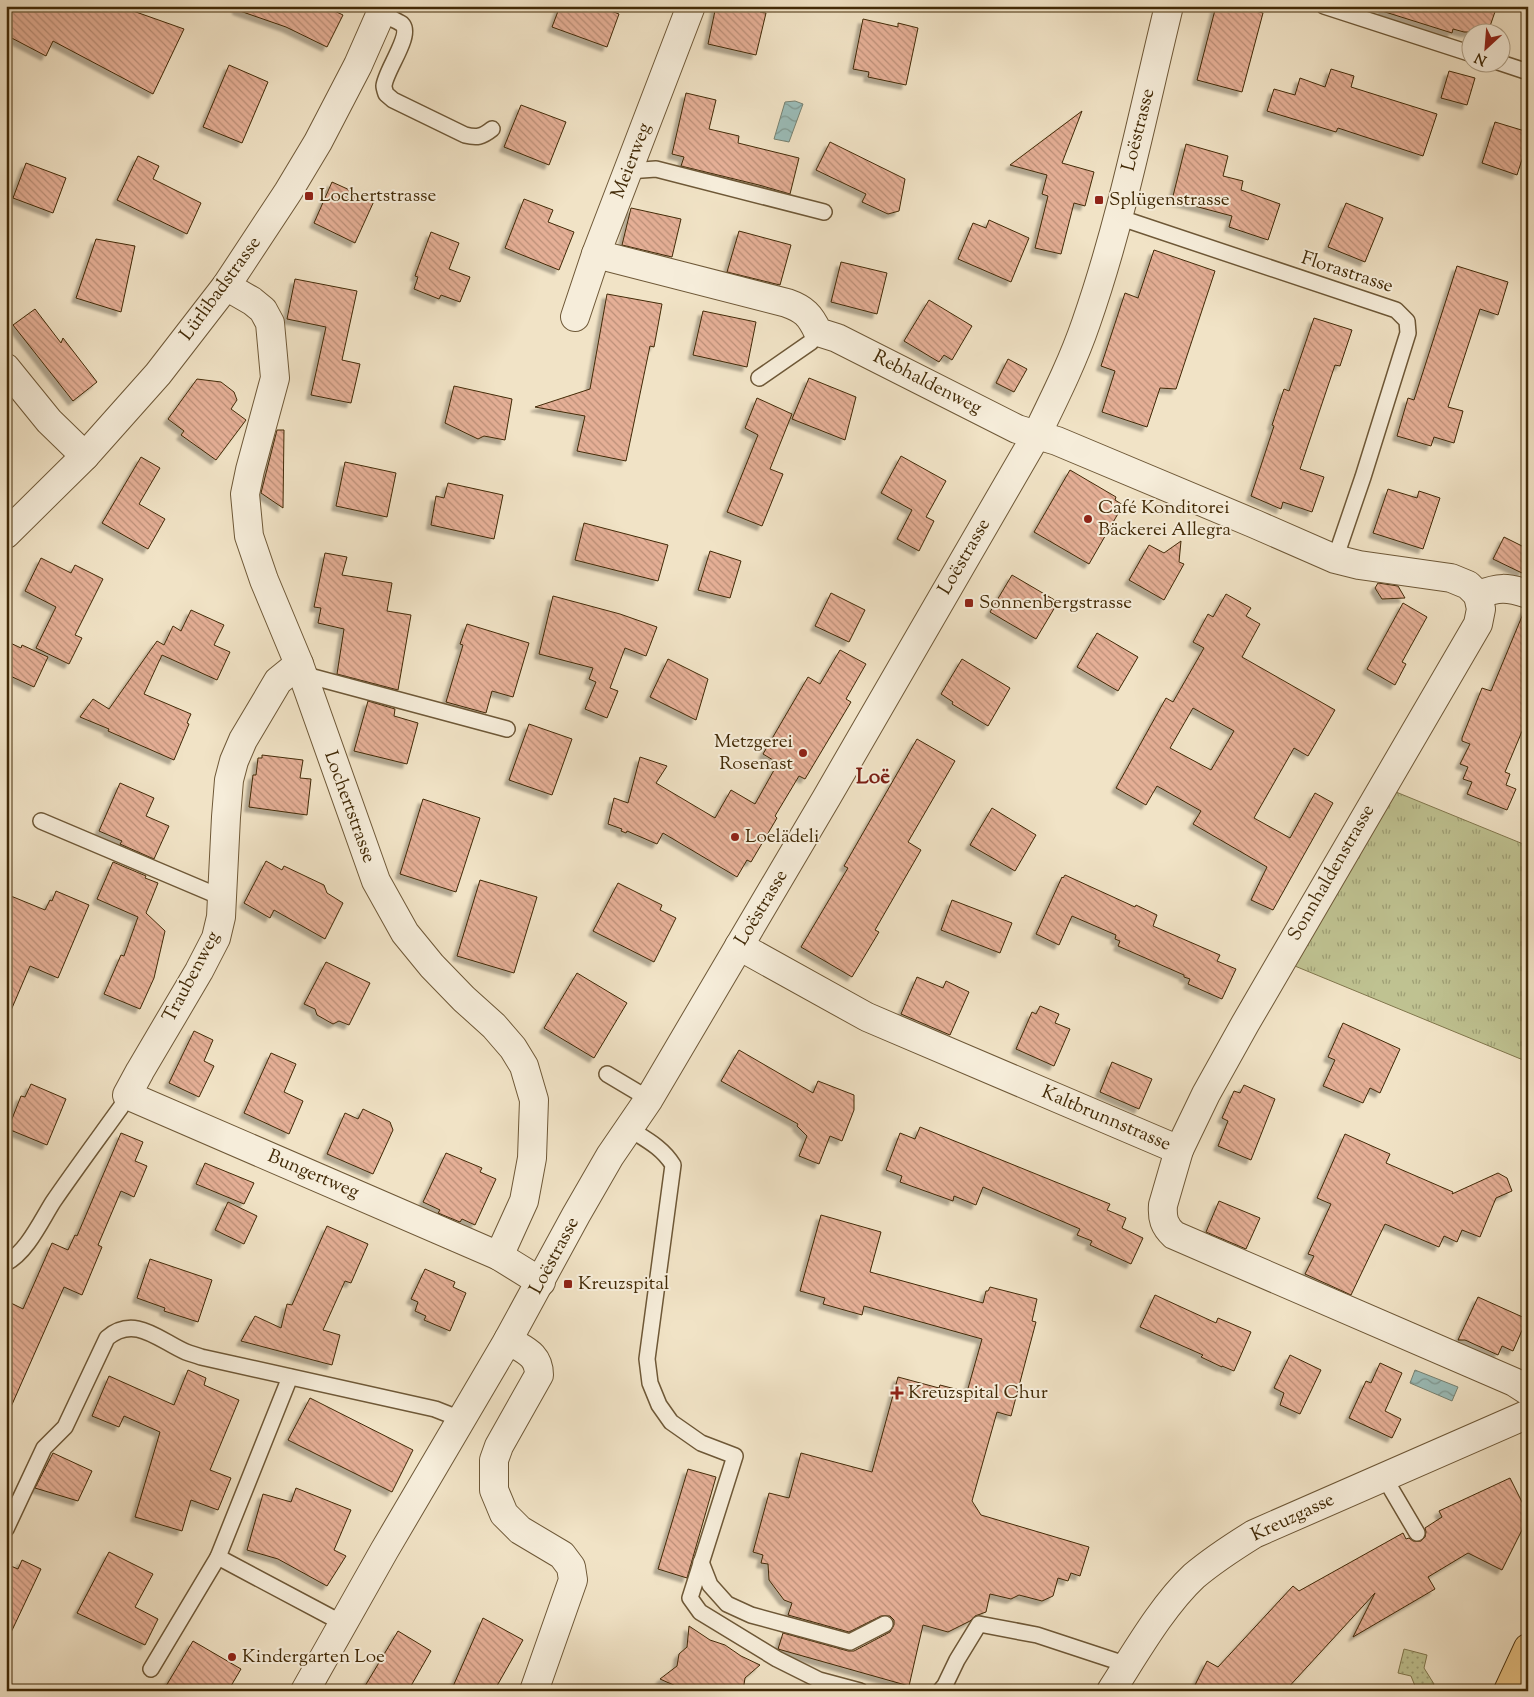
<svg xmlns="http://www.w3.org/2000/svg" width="1534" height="1697" font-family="'Sorts Mill Goudy',serif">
  <defs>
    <pattern id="grass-tufts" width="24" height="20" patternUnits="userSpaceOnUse" patternTransform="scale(1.25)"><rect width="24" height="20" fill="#bfc291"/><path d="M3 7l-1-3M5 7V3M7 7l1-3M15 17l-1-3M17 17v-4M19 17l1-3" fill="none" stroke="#9d9e74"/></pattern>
    <pattern id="park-dots" width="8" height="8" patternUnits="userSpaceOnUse" patternTransform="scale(1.25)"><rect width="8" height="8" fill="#bfc291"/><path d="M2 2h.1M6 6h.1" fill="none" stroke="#9d9e74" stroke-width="1.8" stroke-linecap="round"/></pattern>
    <pattern id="water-waves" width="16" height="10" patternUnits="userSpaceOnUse" patternTransform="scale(1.25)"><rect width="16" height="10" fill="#9bbdb9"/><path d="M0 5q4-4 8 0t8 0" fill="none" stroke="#809a94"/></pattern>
    <pattern id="building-back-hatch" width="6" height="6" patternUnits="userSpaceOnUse" patternTransform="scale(1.25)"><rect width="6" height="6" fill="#e5af96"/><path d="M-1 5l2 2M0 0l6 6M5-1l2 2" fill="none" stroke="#bb8f78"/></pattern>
    <filter id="shadow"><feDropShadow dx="-4.5" dy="4.5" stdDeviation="1" flood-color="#0004"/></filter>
  </defs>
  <rect width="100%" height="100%" fill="#f1e3c6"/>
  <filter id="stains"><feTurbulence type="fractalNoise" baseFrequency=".004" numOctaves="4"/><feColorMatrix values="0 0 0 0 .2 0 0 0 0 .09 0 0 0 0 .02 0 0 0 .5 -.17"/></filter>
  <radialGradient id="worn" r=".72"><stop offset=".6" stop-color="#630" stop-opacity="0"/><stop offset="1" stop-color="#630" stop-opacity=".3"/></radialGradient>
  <!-- grass -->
  <path fill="url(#grass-tufts)" stroke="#80764c" d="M1396,792L1528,846V1062L1290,964Z"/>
  <!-- park -->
  <path fill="url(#park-dots)" stroke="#80764c" d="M1404,1649L1427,1655L1424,1668L1434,1684L1430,1691H1417L1411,1676L1398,1673Z"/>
  <!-- water -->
  <g fill="url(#water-waves)" stroke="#778272">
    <path d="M795,101L803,104L789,142L774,139L785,102Z"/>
    <path d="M1415,1370L1458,1387L1452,1401L1410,1383Z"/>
  </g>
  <!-- building -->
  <g fill="url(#building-back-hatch)" stroke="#422a07" fill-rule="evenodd" filter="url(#shadow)">
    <path d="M6,6H119L184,29L153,94L53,41L46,56L6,35Z"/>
    <path d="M237,6H324L343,15L327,47L286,27L237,10Z"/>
    <path d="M560,6H598L619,14L607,47L552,27Z"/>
    <path d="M716,6H762L760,12L766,13L756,55L708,44Z"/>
    <path d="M1216,6H1238L1263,13L1242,92L1197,80Z"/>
    <path d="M1383,6H1497L1488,32H1464L1453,29L1452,33L1382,11Z"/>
    <path d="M863,19L898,27V23L918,28L906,85L868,77L869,72L853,69Z"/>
    <path d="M229,65L268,82L242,143L203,127Z"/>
    <path d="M1331,69L1354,76L1351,87L1437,114L1423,156L1338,128L1336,132L1267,111L1274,89L1295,95L1300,78L1325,87Z"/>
    <path d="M1449,71L1475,78L1467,105L1441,98Z"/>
    <path d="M686,93L716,100L709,129L739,136L738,143L799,158L790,194L759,185L681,166L684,157L672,154Z"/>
    <path d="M521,105L566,122L549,165L504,147Z"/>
    <path d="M1082,111L1062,163L1094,172L1085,206L1074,203L1061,254L1035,248L1048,196L1042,194L1047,175L1010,165Z"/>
    <path d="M1495,122L1528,132V141L1517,175L1482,163Z"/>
    <path d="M830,142L905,179L899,211L888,214L862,202L866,194L816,170Z"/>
    <path d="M1186,144L1228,156L1223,176L1243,181L1241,190L1280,204L1268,240L1229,227L1232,216L1172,200Z"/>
    <path d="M138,156L159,166L153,179L201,203L187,234L117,200Z"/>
    <path d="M26,163L66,178L53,213L13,198Z"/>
    <path d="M332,182L374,201L355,243L314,223Z"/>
    <path d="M524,199L553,210L548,222L574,232L559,270L505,248Z"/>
    <path d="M1346,203L1383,218L1365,262L1328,247Z"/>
    <path d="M631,208L681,219L672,257L622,245Z"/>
    <path d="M989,220L1029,238L1011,282L958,259L973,223L986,228Z"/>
    <path d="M739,231L791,245L780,285L727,272Z"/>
    <path d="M431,232L459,243L449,269L470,277L460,302L441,295L439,299L414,289L418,277L415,276L416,273Z"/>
    <path d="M96,239L135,246L121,312L76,298Z"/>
    <path d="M1154,250L1215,271L1176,389L1160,388L1147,427L1102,412L1115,371L1101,366L1125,293L1138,298Z"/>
    <path d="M841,262L887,273L877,314L831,302Z"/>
    <path d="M1457,266L1508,282L1498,315L1480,309L1448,407L1463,411L1454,443L1434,437L1431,446L1397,436L1408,398L1414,400Z"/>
    <path d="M295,279L357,291L342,360L360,364L351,403L311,395L326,327L287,319Z"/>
    <path d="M607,294L662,304L654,347L650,346L626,461L577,451L585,416L535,407L590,389Z"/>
    <path d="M929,300L972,326L952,360L944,355L939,362L904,341Z"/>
    <path d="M35,309L61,343L63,338L97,382L73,401L13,325Z"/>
    <path d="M703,311L756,322L747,367L693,355Z"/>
    <path d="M1314,318L1352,330L1340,366L1335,365L1300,469L1324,477L1312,512L1283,502L1281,509L1251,496L1274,426L1272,425L1284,389L1289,391Z"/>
    <path d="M1008,359L1027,369L1014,392L996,383Z"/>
    <path d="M809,378L856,397L845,440L792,419Z"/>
    <path d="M197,379L221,382L234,392L237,400L231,409L246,420L216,460L181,435L184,431L168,419Z"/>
    <path d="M454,386L512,399L505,440L484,436L478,439L445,423Z"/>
    <path d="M757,398L792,414L770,469L783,474L762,526L727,512L758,435L745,428Z"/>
    <path d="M277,430H284L283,508L261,493Z"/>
    <path d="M901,456L946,481L926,517L934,521L919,551L897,539L912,510L881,493Z"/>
    <path d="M141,457L160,468L139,504L165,519L148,549L102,523Z"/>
    <path d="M345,462L396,473L387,517L336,506Z"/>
    <path d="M1070,470L1116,497L1115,500L1123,505L1089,564L1034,532Z"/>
    <path d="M448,483L503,495L494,539L431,525L436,496L444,498Z"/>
    <path d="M1388,489L1417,498L1419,491L1440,498L1423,549L1373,533Z"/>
    <path d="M584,523L668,545L658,581L575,560Z"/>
    <path d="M1504,537L1528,549V562L1522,573L1493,559Z"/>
    <path d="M1181,541L1179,562L1184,564L1164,600L1129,580L1149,545L1164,553Z"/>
    <path d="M710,551L741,561L730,598L698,590Z"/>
    <path d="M325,553L347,557L342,575L392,583L387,611L411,615L398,690L337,674L344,629L318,623L321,608L314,607Z"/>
    <path d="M41,558L71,573L75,565L103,579L75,635L82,638L69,664L36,648L56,607L25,591Z"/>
    <path d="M1012,575L1058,602L1036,639L990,612Z"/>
    <path d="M1378,583L1398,586L1405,598L1382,599L1375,588Z"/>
    <path d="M831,593L865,610L849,642L815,626Z"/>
    <path d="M1226,594L1251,608L1246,616L1260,624L1242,657L1335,710L1308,756L1294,748L1254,818L1290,838L1315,793L1333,803L1273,910L1251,900L1267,867L1193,824L1201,811L1157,786L1146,805L1116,788L1166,698L1173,702L1204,648L1193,642L1208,614L1213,617ZM1193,708L1234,731L1211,770L1170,748Z"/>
    <path d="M553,596L620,614L657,627L646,656L625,648L610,688L618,691L607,718L585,709L596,682L589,679L593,668L539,654Z"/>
    <path d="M1403,603L1427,617L1402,662L1406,664L1395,685L1367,669Z"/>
    <path d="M1525,609H1528V717L1505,772L1510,774L1506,785L1516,789L1507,810L1467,794L1472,782L1463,779L1468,767L1460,764L1470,744L1462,741V738L1482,688L1491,691Z"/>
    <path d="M191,610L224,625L214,645L230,652L217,680L162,655L144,694L191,714L187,723L189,724L174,760L108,731L109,729L80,717L93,699L109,709L157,641L164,645L173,626L181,631Z"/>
    <path d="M467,624L529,643L513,697L492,691L486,713L446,702L463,645L460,644Z"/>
    <path d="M1097,633L1138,657L1118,691L1077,667Z"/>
    <path d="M6,641L21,648L22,645L48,657L34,687L6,674Z"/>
    <path d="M840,650L866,664L846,699L851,702L805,779L799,776L775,816L777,818L751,862L747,860L737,877L663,833L657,844L627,831L626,833L621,831L622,829L608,824L614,798L628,803L640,757L667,766L656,783L715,818L731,790L755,804L778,763L763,754L808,677L820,684Z"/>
    <path d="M668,659L708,679L696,720L650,697Z"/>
    <path d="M962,659L1010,688L988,726L952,704L953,702L941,694Z"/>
    <path d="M368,701L395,709L394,716L418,723L407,764L354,751Z"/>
    <path d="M529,724L572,739L552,795L509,780Z"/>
    <path d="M917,739L955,761L908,842L921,850L875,930L879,932L852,977L801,947L848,868L844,866Z"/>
    <path d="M262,755L303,760L300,778L311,779L307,815L249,807L253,775H256L258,758H262Z"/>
    <path d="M120,783L154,798L146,816L169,826L154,859L120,844L122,841L99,831Z"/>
    <path d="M423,799L480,818L456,892L400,874Z"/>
    <path d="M992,808L1036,835L1015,871L970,845Z"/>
    <path d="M266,861L282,870L284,866L324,885L327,893L343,903L325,939L274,910L270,918L244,903Z"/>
    <path d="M113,862L146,876L145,878L158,883L146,913L165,931L154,978L140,1009L104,994L121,955L124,956L138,917L97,899Z"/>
    <path d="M1065,875L1135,907L1136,905L1157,915L1153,926L1220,955L1217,961L1236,969L1222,999L1188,984L1190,979L1184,977V975L1118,946L1120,941L1115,939L1116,935L1072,916L1059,945L1036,934L1062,877L1063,878Z"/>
    <path d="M480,880L537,897L514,973L457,956Z"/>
    <path d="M618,883L662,905L660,910L676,918L654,962L593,931Z"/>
    <path d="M56,891L89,905L58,978L30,966L6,1022V894L45,910L50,900L52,901Z"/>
    <path d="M952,900L1012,923L1000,953L941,930Z"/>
    <path d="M326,962L370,983L349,1025L339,1021L333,1024L317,1015L315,1009L304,1004Z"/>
    <path d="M577,973L627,1003L594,1058L544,1028Z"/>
    <path d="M917,977L943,988L946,981L969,992L950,1035L901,1014Z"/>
    <path d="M1040,1006L1059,1014L1055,1023L1070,1029L1054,1066L1016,1049L1032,1012L1036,1014Z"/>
    <path d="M1343,1023L1400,1049L1380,1093L1370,1088L1363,1103L1323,1086L1335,1060L1328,1057Z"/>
    <path d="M194,1031L213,1040L204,1061L214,1066L199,1097L169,1083Z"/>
    <path d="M739,1050L813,1093L818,1081L854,1095V1110L842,1141L830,1136L819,1164L799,1156L807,1136L797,1126L798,1124L721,1081Z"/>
    <path d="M271,1053L296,1064L284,1092L303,1101L289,1134L244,1113Z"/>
    <path d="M1112,1062L1152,1079L1139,1109L1100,1092Z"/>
    <path d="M31,1084L66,1099L47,1145L8,1129L21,1096L25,1097Z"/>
    <path d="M1244,1085L1275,1099L1251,1160L1218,1146L1228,1121L1222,1118L1234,1091L1240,1093Z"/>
    <path d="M363,1109L390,1122L393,1130L373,1174L327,1154L345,1113L358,1119Z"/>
    <path d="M920,1127L1110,1204L1107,1210L1126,1218L1122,1228L1143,1238L1131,1264L1090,1245L1092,1241L1077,1235L1080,1229L983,1187L976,1205L954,1196L953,1201L900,1182L902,1176L886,1170L900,1133L915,1139Z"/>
    <path d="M121,1133L143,1142L135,1161L147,1166L134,1197L121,1191L98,1245L102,1247L82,1295L64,1287L6,1418V1315L11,1303L23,1309L52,1243L68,1250L75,1235L77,1236Z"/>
    <path d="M1345,1134L1390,1154L1386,1163L1453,1192L1452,1194L1498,1173L1507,1178L1512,1191L1496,1198L1480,1237L1462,1230L1457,1242L1444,1236L1439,1247L1385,1224L1351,1295L1305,1274L1314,1256L1308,1254L1331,1204L1317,1198Z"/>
    <path d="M446,1153L482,1168L480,1172L496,1179L475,1225L462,1219L460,1222L438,1213L440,1210L423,1202Z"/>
    <path d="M205,1163L254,1183L244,1204L196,1184Z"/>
    <path d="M1219,1201L1260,1218L1246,1249L1206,1232Z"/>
    <path d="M228,1202L257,1216L244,1244L215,1230Z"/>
    <path d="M821,1215L881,1232L870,1272L983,1303L986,1291H988L990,1287L1037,1299L1032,1321L1036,1322L1011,1416L997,1412L972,1501L981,1515L1089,1547L1080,1576L1071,1573L1068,1581L1058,1578L1053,1596L1042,1601L1019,1595L1011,1599L990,1594L986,1612L975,1616L970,1621L948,1632L923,1625L909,1686L778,1649L783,1633L848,1651H854L890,1632L894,1625V1620L890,1616H881L849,1632L788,1615L792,1603L784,1600L769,1580L768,1564L761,1563L763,1555L753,1552L769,1493L789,1498L801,1453L872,1472L898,1377L939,1388L940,1385L967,1392L982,1339L864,1306L862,1315L823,1304L825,1298L800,1291Z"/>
    <path d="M327,1226L368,1244L351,1283L345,1281L323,1330L340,1335L332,1365L241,1341L255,1316L281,1328L287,1304L292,1305Z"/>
    <path d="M150,1259L212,1280L198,1322L164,1311L165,1308L137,1298Z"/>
    <path d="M425,1269L455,1282L453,1287L466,1293L450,1331L424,1320L426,1316L415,1311L418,1302L411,1299Z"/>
    <path d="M1155,1295L1216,1323L1218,1318L1251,1332L1234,1371L1222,1366V1367L1201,1357L1203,1355L1140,1327Z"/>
    <path d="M1478,1297L1527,1319L1513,1351L1502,1346L1498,1355L1465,1340H1458Z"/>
    <path d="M1290,1355L1321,1370L1300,1414L1280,1405L1284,1393L1274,1388Z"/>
    <path d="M1380,1363L1402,1373L1385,1411L1401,1419L1392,1438L1349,1418L1366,1381L1371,1383Z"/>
    <path d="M188,1370L206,1378L204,1385L239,1400L210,1470L231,1478L218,1510L191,1500L182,1531L135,1517L160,1432L124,1416L119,1427L92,1416L109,1376L174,1405Z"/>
    <path d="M310,1398L413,1450L392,1492L288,1440Z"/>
    <path d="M53,1453L92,1471L78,1501L35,1488Z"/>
    <path d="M688,1469L716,1477L687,1578L658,1569Z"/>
    <path d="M1510,1478L1528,1514V1518L1502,1570L1468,1553L1428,1577L1435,1589L1353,1637L1375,1593L1285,1691H1192L1207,1661L1218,1667L1293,1586L1299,1591L1403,1533L1406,1539L1409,1538L1413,1541H1421L1425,1537L1426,1532L1425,1528L1442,1517L1439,1511Z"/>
    <path d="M296,1488L351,1510L334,1550L346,1556L327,1586L278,1559L247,1550L263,1494L291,1502Z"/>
    <path d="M109,1552L153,1574L135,1607L158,1619L145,1645L77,1613Z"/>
    <path d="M22,1560L41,1569L6,1643V1564L18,1569Z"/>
    <path d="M483,1618L523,1640L494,1691H451Z"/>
    <path d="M689,1626L710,1640L725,1645L741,1656L760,1665L745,1678L743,1691H687L660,1679L677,1666L679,1654L687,1647Z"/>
    <path d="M398,1631L431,1651L408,1691H362Z"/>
    <path d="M193,1641L241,1669L228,1691H163Z"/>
  </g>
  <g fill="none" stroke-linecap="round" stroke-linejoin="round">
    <defs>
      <g id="service">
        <path d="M1324,6L1472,54"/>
        <path d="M381,13C387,17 396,20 402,24C413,35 385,71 384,86C384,88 385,91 386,94L393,100L465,135C477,138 482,137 492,129"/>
        <path d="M1498,62L1528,72"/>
        <path d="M628,171L656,169L824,212"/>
        <path d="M1118,217L1396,310L1407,321L1408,333L1363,477L1335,559"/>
        <path d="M759,378L811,342L818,332"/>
        <path d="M302,674L507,729"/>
        <path d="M41,821L223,898"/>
        <path d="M607,1074L649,1099"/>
        <path d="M628,1128C645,1139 662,1147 673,1165L647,1359L650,1383L659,1405L671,1422L701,1443L735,1456L690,1598L700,1612L777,1659L819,1680L860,1691"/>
        <path d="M6,1263C27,1252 41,1221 53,1202C75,1170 98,1139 121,1107L127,1095"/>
        <path d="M1384,1477L1417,1533"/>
        <path d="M6,1529L44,1448L65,1427L107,1338C135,1314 160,1341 186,1352C191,1354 196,1355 201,1357L435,1409L463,1420"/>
        <path d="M218,1557L344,1624"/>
        <path d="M701,1562L710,1585L727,1604L751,1615L850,1642L885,1624"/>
        <path d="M151,1669L218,1557L290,1377"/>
        <path d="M940,1691L945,1685L957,1660L979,1624L1037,1635L1128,1665"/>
      </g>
      <g id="minor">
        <path d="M596,254L787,303C804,309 810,315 818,332L837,338L1017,429L1057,441L1255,524L1335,559L1359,565L1451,578L1468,585L1478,595C1499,587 1506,587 1528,594"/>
        <path d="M226,286L252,301L263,310L270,323L275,378L250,470L245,494L249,536L264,580L299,664L376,881L405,933L432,966L464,999L494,1026L513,1048L524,1066L534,1100L532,1158L524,1201L499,1256L541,1282"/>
        <path d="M575,317L596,254L691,6"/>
        <path d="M6,368L49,421L85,456"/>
        <path d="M6,534L85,456L158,374L226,286L288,192L318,142L358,65L384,6"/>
        <path d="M299,664L278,681L243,740L234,761L229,780L226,817L221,917L216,938L199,971L140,1071L127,1095L499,1256"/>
        <path d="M739,946L867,1017L1179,1150L1163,1205C1162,1218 1164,1226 1174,1235L1514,1382L1528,1391"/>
        <path d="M1179,1150L1206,1094L1245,1024L1478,624L1481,609L1478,595"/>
        <path d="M508,1340C524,1350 539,1354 539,1375L499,1446L494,1460V1490L504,1514L520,1530L562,1555L571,1567L573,1580L534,1691"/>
        <path d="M305,1691L384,1551L508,1340L576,1215L610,1156L649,1099L827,797L1037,434C1055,397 1073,361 1086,323C1122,220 1143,112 1169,6"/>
        <path d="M1111,1691C1135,1654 1162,1606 1194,1576C1213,1560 1233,1547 1254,1534L1528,1414"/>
      </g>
      <path id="primary" d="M1508,1691L1528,1648"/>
    </defs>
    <!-- service casing -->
    <use href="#service" stroke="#6e5837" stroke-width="18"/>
    <!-- minor casing -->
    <use href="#minor" stroke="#6e5837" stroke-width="30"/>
    <!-- primary casing -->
    <use href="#primary" stroke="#422a07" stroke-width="30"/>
    <!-- service -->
    <use href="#service" stroke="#f6edda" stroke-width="15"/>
    <!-- minor -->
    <use href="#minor" stroke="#f6edda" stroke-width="28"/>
    <!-- primary -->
    <use href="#primary" stroke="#e8c283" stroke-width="28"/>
  </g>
  <!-- markers -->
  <g fill="#8f2418" stroke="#f6edda" stroke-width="2">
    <rect x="304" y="191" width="10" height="10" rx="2.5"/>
    <rect x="1094" y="195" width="10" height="10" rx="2.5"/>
    <circle cx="1088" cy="519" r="5"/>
    <rect x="964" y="598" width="10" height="10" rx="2.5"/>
    <circle cx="803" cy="753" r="5"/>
    <circle cx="735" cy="837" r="5"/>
    <rect x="563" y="1279" width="10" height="10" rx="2.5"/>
    <path d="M894.5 1385.5h5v5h5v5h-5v5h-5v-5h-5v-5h5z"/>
    <circle cx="232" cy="1657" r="5"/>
  </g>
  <g text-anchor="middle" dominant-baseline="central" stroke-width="4" stroke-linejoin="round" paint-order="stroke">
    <!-- street labels -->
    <g font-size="19" fill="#422a07" stroke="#f6edda">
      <text transform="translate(1139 130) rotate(-76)">Loëstrasse</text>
      <text transform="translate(632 161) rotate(-69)">Meierweg</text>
      <text transform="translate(1347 273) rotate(18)">Florastrasse</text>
      <text transform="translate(221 289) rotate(-54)">Lürlibadstrasse</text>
      <text transform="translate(927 383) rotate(27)">Rebhaldenweg</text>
      <text transform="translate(965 557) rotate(-60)">Loëstrasse</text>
      <text transform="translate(349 807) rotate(70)">Lochertstrasse</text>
      <text transform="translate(1332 873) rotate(-60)">Sonnhaldenstrasse</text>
      <text transform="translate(762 908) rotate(-59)">Loëstrasse</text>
      <text transform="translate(192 977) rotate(-62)">Traubenweg</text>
      <text transform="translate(1106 1119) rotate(23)">Kaltbrunnstrasse</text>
      <text transform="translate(313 1175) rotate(23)">Bungertweg</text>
      <text transform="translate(555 1256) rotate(-62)">Loëstrasse</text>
      <text transform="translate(1293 1518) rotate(-25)">Kreuzgasse</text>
    </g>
    <!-- poi labels -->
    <g font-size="19" fill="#422a07" stroke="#f6edda" text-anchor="start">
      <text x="319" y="196">Lochertstrasse</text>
      <text x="1109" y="200">Splügenstrasse</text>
      <text x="1098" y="508">Café Konditorei<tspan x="1098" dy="22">Bäckerei Allegra</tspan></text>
      <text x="979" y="603">Sonnenbergstrasse</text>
      <text x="793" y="742" text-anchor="end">Metzgerei<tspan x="793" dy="22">Rosenast</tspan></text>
      <text x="745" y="837">Loelädeli</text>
      <text x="578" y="1284">Kreuzspital</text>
      <text x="908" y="1393">Kreuzspital Chur</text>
      <text x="242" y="1657">Kindergarten Loe</text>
    </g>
    <!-- quarter labels -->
    <g font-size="21" font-weight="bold" fill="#7a1f14" stroke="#f6edda">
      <text x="873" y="778">Loë</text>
    </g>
  </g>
  <!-- margin -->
  <rect width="1534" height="1697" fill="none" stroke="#f1e3c6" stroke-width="25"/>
  <rect x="8" y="8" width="1519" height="1682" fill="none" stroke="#422a07" stroke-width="2.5"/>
  <rect x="12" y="12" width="1509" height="1672" fill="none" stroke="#422a07"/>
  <!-- north arrow -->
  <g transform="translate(1486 48) rotate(206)"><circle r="24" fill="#f6edda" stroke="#ae9f86"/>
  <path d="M0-4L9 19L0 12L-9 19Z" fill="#8f2418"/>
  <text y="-8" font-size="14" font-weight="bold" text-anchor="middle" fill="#422a07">N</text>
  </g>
  <rect width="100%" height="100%" filter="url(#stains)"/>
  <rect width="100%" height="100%" fill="url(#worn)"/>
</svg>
